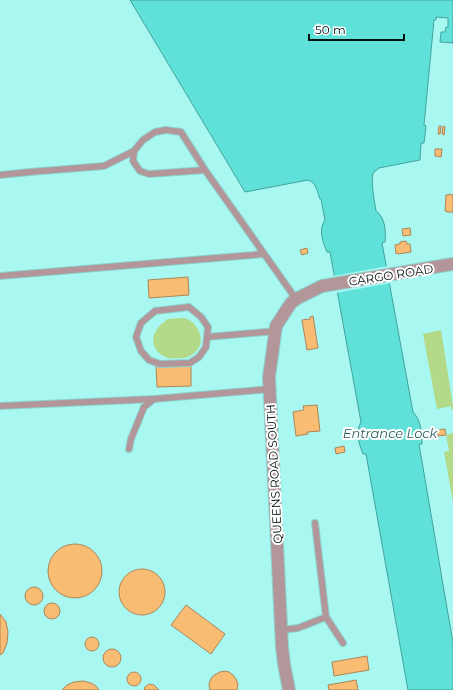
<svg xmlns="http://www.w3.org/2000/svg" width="453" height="690" font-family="Montserrat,sans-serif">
  <rect width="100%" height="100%" fill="#a8f7f1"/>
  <!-- green -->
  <g fill="#b2da89">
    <path d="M168,319C174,319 182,317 187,319C198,323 206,341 197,350C192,356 186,359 178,358C175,358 171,359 169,358C164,357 161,355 158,352C147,339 157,326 168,319Z"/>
    <path d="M441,330L453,406V410H452L451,406L437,409L423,334Z"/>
    <path d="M453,433V502L444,452L449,451L446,435Z"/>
  </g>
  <!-- water -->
  <path fill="#5fe1d9" stroke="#42a39d" d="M130,0H453V43L440,42L441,32H445L446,27H448V18L436,17V20H434L424,125L426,126L424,143H421L420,160L379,168L373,173C371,185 374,198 376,211C385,217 386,231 385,242L382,243L413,412C421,420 422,433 422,444H419L453,643V690H408L366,454H363C359,444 355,432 361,422L330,252H327C323,243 318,229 325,220L321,199H320C317,192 317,183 308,180L245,192Z"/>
  <!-- pier -->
  <path fill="#a8f7f1" d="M388,266L391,283L336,293L333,276Z"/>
  <!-- building -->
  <g fill="#f9bc73" stroke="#ad8659">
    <path d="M439,126H441L440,134H438Z"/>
    <path d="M443,126L445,127L444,135L442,134Z"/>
    <path d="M435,149H442L441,157L435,156Z"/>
    <path d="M449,194L453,195V212H447V211H445L446,195H449Z"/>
    <path d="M410,228L411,235L403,236L402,229Z"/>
    <path d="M406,241L407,244H410L411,252L398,254L397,253L396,254L395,245L400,244V242Z"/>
    <path d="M307,248L308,253L302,255L300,250Z"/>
    <path d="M188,277L189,295L149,298L148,280Z"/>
    <path d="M313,316L318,348L307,350L302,320L310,319V317Z"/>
    <path d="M191,365V386L157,387L156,366Z"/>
    <path d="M317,405L320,431L307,432L308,434L296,436L293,412L304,410L303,406Z"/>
    <path d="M445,429L446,435L438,436L437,430Z"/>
    <path d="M344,446L345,452L336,454L335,448Z"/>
    <circle cx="75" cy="571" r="27"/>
    <circle cx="142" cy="592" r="23"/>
    <circle cx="34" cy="596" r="9"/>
    <circle cx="52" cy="611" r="8"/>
    <path d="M186,605L225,634L211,654L171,625Z"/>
    <path d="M0,614L6,622L8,632L7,643L3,653L0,655Z"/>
    <circle cx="92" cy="644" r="7"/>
    <circle cx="112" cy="658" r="9"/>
    <path d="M367,656L369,670L334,676L332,662Z"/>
    <path d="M225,671L229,672L233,675L236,679L238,684L237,690H210L209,685L210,681L212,677L216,674L220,672Z"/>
    <circle cx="134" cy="679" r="7"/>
    <path d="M356,680L358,690H329L328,685Z"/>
    <path d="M83,681L91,683L96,686L99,690H62L67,685L74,682Z"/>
    <path d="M149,684L154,685L159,690H144L145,687Z"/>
  </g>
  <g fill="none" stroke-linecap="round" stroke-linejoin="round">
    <defs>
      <g id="service">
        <path d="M205,170L149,174L140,171L133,161L134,151L143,140L155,132L166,130L181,132L205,170L296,299"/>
        <path d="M0,175L30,172L104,166L134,151"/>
        <path d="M0,276L264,254"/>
        <path d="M189,307L201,317L208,327L206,347L199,357L190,363L160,364L149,360L141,351L136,337L141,323L155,311Z"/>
        <path d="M207,337L276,331"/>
        <path d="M0,406L154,399"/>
        <path d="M129,449L131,439L144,407L154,399L270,389"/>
        <path d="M326,617L343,643"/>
        <path d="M282,630L298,628L326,617L315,523"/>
      </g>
      <path id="minor" d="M289,690L284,664L282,647L269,377L276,326L291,303L296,299L322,286L453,264"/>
    </defs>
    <!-- service casing -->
    <use href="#service" stroke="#8dd2cd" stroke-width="8"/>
    <!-- minor casing -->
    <use href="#minor" stroke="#8dd2cd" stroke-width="14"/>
    <!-- service -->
    <use href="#service" stroke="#b39699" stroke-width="6"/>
    <!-- minor -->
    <use href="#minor" stroke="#b39699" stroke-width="12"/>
  </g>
  <g text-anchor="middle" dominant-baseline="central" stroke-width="4" stroke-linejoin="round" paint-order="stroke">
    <!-- street labels -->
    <g font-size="12" fill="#001110" stroke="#fff">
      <text transform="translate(391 275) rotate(-9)">CARGO ROAD</text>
      <text transform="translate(274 474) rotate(-93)">QUEENS ROAD SOUTH</text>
    </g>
    <!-- water labels -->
    <g font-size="13" font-style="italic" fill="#285e5b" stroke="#fff">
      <text x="390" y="433">Entrance Lock</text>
    </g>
  </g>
  <!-- scale -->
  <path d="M309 34v6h95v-6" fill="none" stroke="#001110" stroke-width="2"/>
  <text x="315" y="34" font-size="12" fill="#001110" stroke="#ffffff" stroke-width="3" paint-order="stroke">50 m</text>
</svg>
